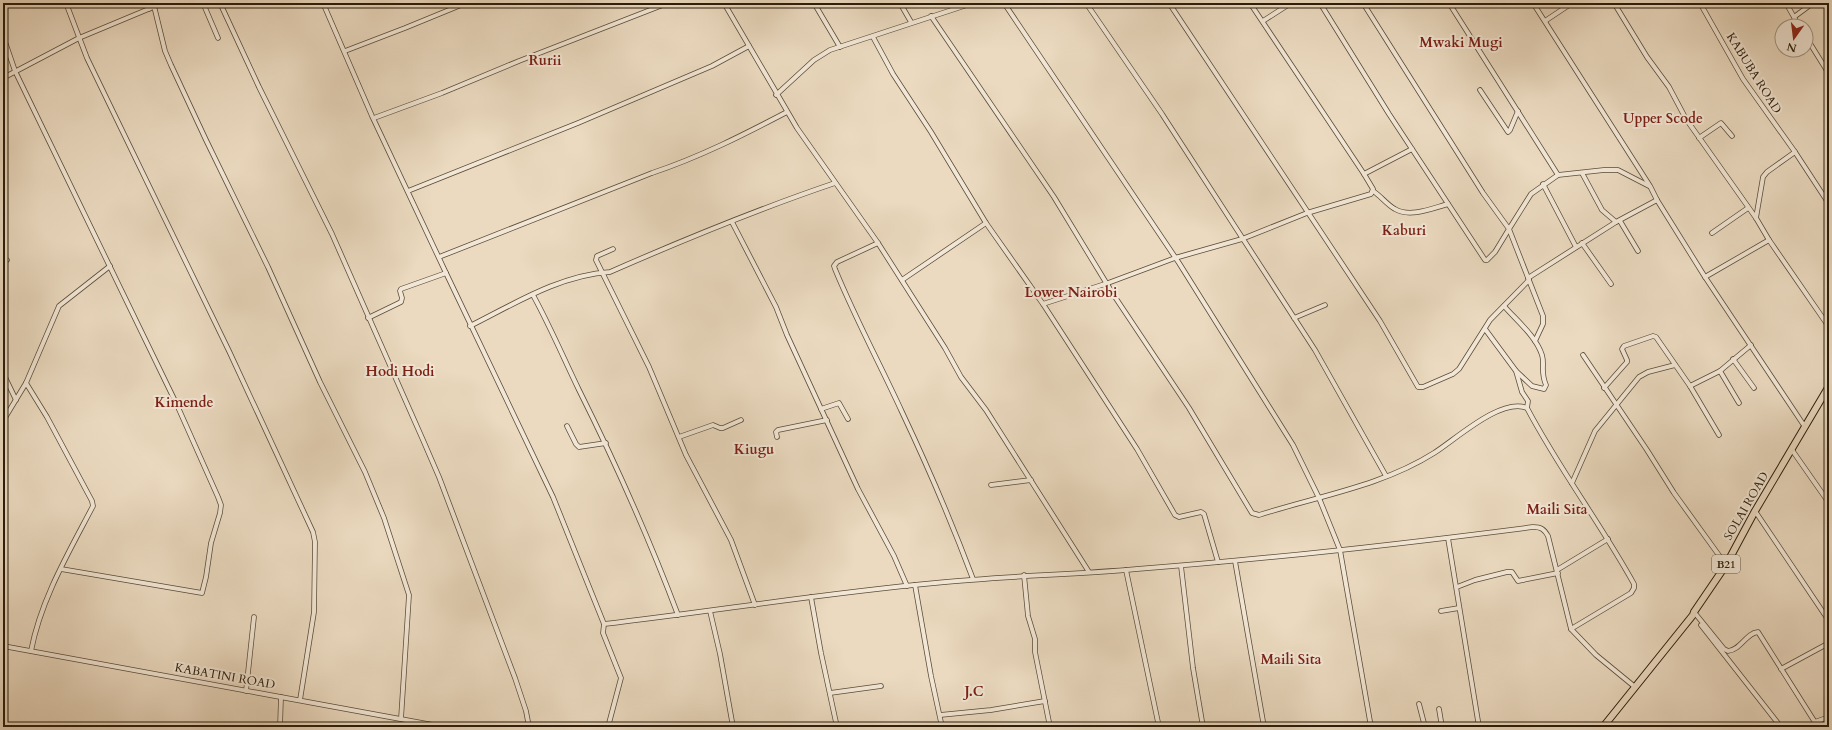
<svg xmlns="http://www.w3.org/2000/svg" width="1832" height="730" font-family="Cardo,serif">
  <rect width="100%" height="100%" fill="#ebdac0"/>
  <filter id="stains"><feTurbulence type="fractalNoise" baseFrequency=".005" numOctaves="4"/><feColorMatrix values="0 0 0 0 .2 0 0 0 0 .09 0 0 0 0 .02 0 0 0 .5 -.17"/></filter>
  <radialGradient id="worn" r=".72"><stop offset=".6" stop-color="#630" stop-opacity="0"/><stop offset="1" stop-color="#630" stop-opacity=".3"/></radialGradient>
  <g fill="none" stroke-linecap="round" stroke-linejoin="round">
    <defs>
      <g id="minor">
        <path d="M66,3L87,58L229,351L313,532L315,542L314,612L300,700"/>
        <path d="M146,3L149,9"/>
        <path d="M203,3L218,38"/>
        <path d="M220,3L259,87L332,234L423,440L439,477L515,678L526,711L529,727"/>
        <path d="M323,3L372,116L446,273L553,497L604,624L603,633L621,678L608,727"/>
        <path d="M724,3L797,128L878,243L945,348L961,377L986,410L1089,572"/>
        <path d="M814,3L840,47"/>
        <path d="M900,3L911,22"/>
        <path d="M1004,3L1179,263L1293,445L1319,498L1340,550L1371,727"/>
        <path d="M1086,3L1162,114L1315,350L1386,476"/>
        <path d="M1169,3L1380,321L1418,387H1423L1453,374L1459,369L1490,320L1529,280"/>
        <path d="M1250,3L1364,174"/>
        <path d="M1320,3L1389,114L1485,260H1487L1495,252L1509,229L1483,193L1363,3"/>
        <path d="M1449,3L1558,175"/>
        <path d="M1533,3L1650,186L1657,200L1705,277L1805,427"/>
        <path d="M1614,3L1647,57L1669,87L1686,119L1756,218L1769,240L1829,327"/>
        <path d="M1700,3L1743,79L1795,152L1829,204"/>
        <path d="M1786,3L1799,26"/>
        <path d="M154,6L165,51L171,65L206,140L268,267L320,382L365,472L384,518L409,595L401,719"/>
        <path d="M931,16L1054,197L1113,294L1189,408L1252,513L1259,515C1318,496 1382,486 1434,453C1455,440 1501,397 1527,408C1559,469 1601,524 1634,584V588L1631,593L1571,629"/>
        <path d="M1794,17L1813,3"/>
        <path d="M1263,21L1291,3"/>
        <path d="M1545,21L1572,3"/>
        <path d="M3,36L15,71L177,405L218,497L221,505L220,513L211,543L206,577L202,593L61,569"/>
        <path d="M873,37L893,74L931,132L986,223L1043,304L1137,449L1175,515L1179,517L1201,512L1204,514L1218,562"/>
        <path d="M1806,37L1829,74"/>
        <path d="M345,51L405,28L466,3"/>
        <path d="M3,78L79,38L163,3"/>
        <path d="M1480,90L1508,132L1510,130L1518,111"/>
        <path d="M776,95L814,60L830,50L973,3"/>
        <path d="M374,118L442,93L519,61L668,3"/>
        <path d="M1699,138L1721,123L1732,136"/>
        <path d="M1582,173L1602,210L1616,222"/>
        <path d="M1543,184L1576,247"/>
        <path d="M408,191L578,123L712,66L749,46"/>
        <path d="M1373,191C1381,196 1387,205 1395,209C1410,218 1433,208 1448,204"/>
        <path d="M1756,218L1763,177L1767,172L1795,152"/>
        <path d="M1620,221L1638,251"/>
        <path d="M732,222L776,307L787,335L858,489L894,556L907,586"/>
        <path d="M1712,233L1748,208"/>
        <path d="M878,243L837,262L834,266L835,269C855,318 880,364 902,412C928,467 952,523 973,579"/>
        <path d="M1582,243L1611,284"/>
        <path d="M613,249L597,256L596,260L649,367L686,455L731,540L755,605"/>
        <path d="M439,257L652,173C700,157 743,135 787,112"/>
        <path d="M3,262L7,260"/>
        <path d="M1705,277L1769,240"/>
        <path d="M1528,278L1616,222L1657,200"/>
        <path d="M902,280L986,223"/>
        <path d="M533,295C550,326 564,359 579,390C616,464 649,538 678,615"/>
        <path d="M1043,304L1108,283L1175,258L1242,239L1307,213L1371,194L1373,189L1364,174L1412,149"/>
        <path d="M1504,306C1516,320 1536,336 1542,355C1545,365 1540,371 1546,385L1544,389L1532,386L1516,371"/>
        <path d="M368,318L401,302L402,298L400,291L401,289L446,273"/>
        <path d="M1294,318L1325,305"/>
        <path d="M470,326C514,304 560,275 610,272C683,240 758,209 835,183"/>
        <path d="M1485,329L1516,371L1522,392L1528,401L1527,408"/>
        <path d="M1535,341L1543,324V316L1509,229L1531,194L1558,175L1604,170H1618L1649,186"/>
        <path d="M1583,355L1647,450L1674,493L1726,565"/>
        <path d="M1733,359L1754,388"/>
        <path d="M1720,371L1739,403"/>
        <path d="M3,373L16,400"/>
        <path d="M26,383L47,417L92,501L93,506C69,552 41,599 31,651"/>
        <path d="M1690,386L1720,371L1751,345"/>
        <path d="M1604,388L1627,362V360L1622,349L1624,346L1653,336L1656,337L1690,386L1719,435"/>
        <path d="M821,409L839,403L848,419"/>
        <path d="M3,421L26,383L59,306L110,266"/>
        <path d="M567,426L576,444L579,447L606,443"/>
        <path d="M679,437L713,425L720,428H723L741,420"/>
        <path d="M777,437L776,432L778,430L827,420"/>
        <path d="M1792,450L1829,503"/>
        <path d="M1572,483L1595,431L1639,377L1648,372L1675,365"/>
        <path d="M991,485L1031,480"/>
        <path d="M1755,511L1829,621"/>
        <path d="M1448,538L1479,727"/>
        <path d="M1235,561L1264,727"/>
        <path d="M1181,566L1193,668L1203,727"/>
        <path d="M1126,570L1159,727"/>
        <path d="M1557,570L1608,539"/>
        <path d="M1024,575L1028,616L1035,639V652L1050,727"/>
        <path d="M915,585L931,676L942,727"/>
        <path d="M1457,587L1475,580L1507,572H1512L1518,581L1558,573"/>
        <path d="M811,597L821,653L837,727"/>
        <path d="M710,611L720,654L733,727"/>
        <path d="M1441,611L1459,608"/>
        <path d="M1694,612L1724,649L1728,651C1741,650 1746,633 1758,632L1818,727"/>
        <path d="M1824,613L1829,607"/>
        <path d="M604,624C715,611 825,593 935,583C1002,576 1069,575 1137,569C1269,559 1401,544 1533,527C1541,527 1544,529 1548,536L1571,629L1596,655L1635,687"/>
        <path d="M1701,625L1781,727"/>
        <path d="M3,646L444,727"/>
        <path d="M1781,669L1829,643"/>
        <path d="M246,691L254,617"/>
        <path d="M830,693L881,686"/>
        <path d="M1419,704L1425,727"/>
        <path d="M1439,709L1442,727"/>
        <path d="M940,715L991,710L1045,701"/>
        <path d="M1815,722L1829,717"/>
        <path d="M280,727L281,697"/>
      </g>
      <path id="highway" d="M1603,727L1693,615L1694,612L1726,565L1755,511L1829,386"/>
    </defs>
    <!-- minor casing -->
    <use href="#minor" stroke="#5a4c38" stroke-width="5.5"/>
    <!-- highway casing -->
    <use href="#highway" stroke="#2a1c0a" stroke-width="8"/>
    <!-- minor -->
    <use href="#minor" stroke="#f2e7d6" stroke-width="4"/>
    <!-- highway -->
    <use href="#highway" stroke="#ebdac0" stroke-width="6"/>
  </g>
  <g text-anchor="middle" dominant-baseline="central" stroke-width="4" stroke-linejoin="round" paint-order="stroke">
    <!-- shield labels -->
    <rect fill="#f2e7d6" stroke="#665947" stroke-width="1" x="1712" y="555" width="28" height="18" rx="3"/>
    <g font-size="11" font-weight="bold" fill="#2a1c0a">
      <text x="1726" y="564">B21</text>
    </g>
    <!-- street labels -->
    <g font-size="12" fill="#2a1c0a" stroke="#f2e7d6">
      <text transform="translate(1754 73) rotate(58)">KABUBA ROAD</text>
      <text transform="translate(1746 506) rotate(-60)">SOLAI ROAD</text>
      <text transform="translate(225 676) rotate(10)">KABATINI ROAD</text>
    </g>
    <!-- quarter labels -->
    <g font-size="14" font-weight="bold" fill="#7a1f14" stroke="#f2e7d6">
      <text x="1461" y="42">Mwaki Mugi</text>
      <text x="545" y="60">Rurii</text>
      <text x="1663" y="118">Upper Scode</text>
      <text x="1404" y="230">Kaburi</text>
      <text x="1071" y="292">Lower Nairobi</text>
      <text x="400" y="371">Hodi Hodi</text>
      <text x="184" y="402">Kimende</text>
      <text x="754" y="449">Kiugu</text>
      <text x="1557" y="509">Maili Sita</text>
      <text x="1291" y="659">Maili Sita</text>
      <text x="974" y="691">J.C</text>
    </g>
  </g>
  <!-- margin -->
  <rect width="1832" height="730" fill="none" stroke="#ebdac0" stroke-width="16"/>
  <rect x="4" y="4" width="1824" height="722" fill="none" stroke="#2a1c0a" stroke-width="2"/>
  <rect x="8" y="8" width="1816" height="714" fill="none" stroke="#2a1c0a"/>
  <!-- north arrow -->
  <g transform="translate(1794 38) rotate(194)"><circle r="19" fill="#f2e7d6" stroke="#a29684"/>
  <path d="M0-3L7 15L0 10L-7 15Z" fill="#8f2418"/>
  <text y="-6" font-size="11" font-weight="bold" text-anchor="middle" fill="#2a1c0a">N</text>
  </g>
  <rect width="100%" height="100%" filter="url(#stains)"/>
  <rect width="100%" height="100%" fill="url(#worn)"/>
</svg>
